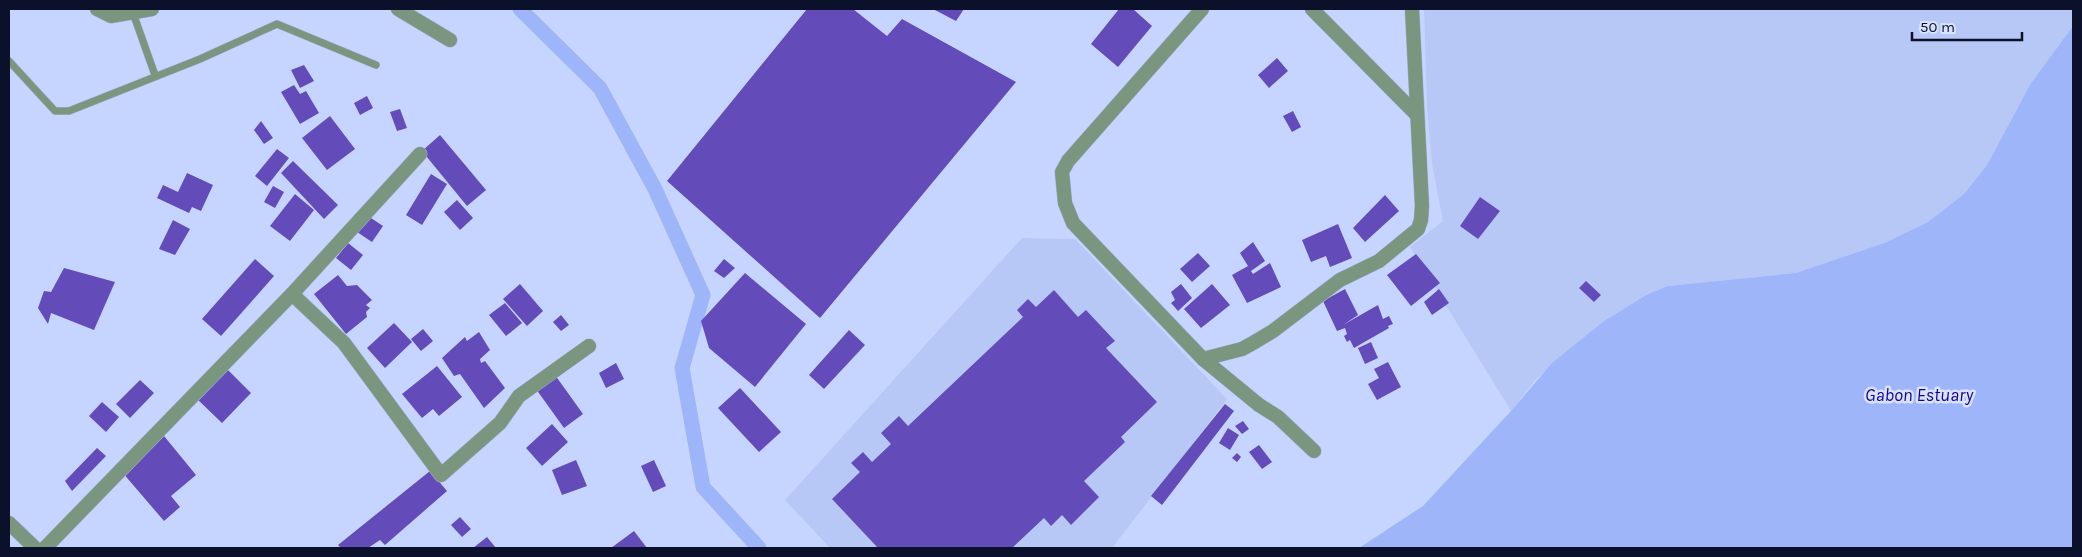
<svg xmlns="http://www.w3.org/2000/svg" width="2082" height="557" font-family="Karla,sans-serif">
  <rect width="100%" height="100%" fill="#c6d5ff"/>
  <!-- built -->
  <g fill="#b8c8f6">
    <path d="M1424,9H2073V26L2031,83L1987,165L1964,194L1928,222L1887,242L1796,273L1668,286L1648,294L1604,321L1536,379L1511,411L1410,247L1443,221L1432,164L1427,105Z"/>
    <path d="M1022,238L1075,239L1227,399L1112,548H830L785,500Z"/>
  </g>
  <!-- water -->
  <path fill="#9eb5f9" d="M2073,26V548H1359L1423,506L1511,411L1552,363L1604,321L1648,294L1668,286L1796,273L1887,242L1928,222L1964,194L1987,165L2031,83Z"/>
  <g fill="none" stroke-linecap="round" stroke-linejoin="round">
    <!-- canal -->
    <path stroke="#9eb5f9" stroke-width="15" d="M520,9L600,88L655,189L703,295L682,368L703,487L759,548"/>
  </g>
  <!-- building -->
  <g fill="#644bba">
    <path d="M807,9H853L887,36L902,19L1016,82L820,318L667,181Z"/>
    <path d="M933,9H964L956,21Z"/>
    <path d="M1119,9H1133L1152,26L1118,67L1091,44Z"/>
    <path d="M1277,58L1288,71L1269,88L1258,75Z"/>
    <path d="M304,65L314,81L300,88L291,70Z"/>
    <path d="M294,85L300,94L306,91L319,113L300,124L281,92Z"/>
    <path d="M367,96L373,108L360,115L354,103Z"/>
    <path d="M400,109L407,128L397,131L390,112Z"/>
    <path d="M1293,111L1301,127L1292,132L1283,116Z"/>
    <path d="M330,116L355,149L327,170L302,138Z"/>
    <path d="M261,121L273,138L264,144L254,130Z"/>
    <path d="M440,135L486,190L467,206L422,151Z"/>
    <path d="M277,149L289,158L267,186L255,176Z"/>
    <path d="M293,161L338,205L324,219L281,173Z"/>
    <path d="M187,173L213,185L201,211L192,207L189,213L157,198L163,185L178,192Z"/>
    <path d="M431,174L447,184L422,225L406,215Z"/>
    <path d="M273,186L284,192L275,208L264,202Z"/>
    <path d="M295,194L314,210L290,241L270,226Z"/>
    <path d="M1385,195L1399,211L1365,242L1353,228Z"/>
    <path d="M1480,197L1500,211L1478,239L1460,226Z"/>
    <path d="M457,200L473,218L460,230L444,212Z"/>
    <path d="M368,216L383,226L372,242L357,232Z"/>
    <path d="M173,220L190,229L175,255L159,249Z"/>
    <path d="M1338,224L1352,258L1330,267L1326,256L1311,262L1302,240Z"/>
    <path d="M1253,242L1265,261L1251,271L1253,274L1270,263L1281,287L1247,303L1232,275L1248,266L1240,253Z"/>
    <path d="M348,243L363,255L351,270L336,258Z"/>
    <path d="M1198,253L1210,266L1192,282L1180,269Z"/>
    <path d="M1416,254L1440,283L1411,306L1387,275Z"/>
    <path d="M255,259L274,276L221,336L202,319Z"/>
    <path d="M724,259L735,268L724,278L714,271Z"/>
    <path d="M64,268L115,282L94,330L51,313L48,324L38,308L44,291L51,292Z"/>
    <path d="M745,273L806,324L755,387L709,348L701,321Z"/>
    <path d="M338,275L347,286L357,285L372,300L366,305L370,308L366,312L367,317L346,334L314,294Z"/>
    <path d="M1586,281L1601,295L1594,302L1579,288Z"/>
    <path d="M520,284L543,311L527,326L503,299Z"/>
    <path d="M1181,284L1192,298L1178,311L1171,303L1175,300L1171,292Z"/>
    <path d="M1212,284L1230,305L1201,328L1184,309Z"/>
    <path d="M1345,289L1358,315L1343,325L1378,305L1383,319L1389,316L1393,324L1388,326L1389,328L1354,348L1350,340L1347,342L1344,336L1347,334L1345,328L1337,331L1323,301Z"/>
    <path d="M1439,289L1449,303L1432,315L1424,302Z"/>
    <path d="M1054,290L1078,317L1086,310L1115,341L1106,348L1157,402L1121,437L1125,442L1084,481L1099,497L1071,525L1062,515L1051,526L1044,518L1012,548H878L832,499L860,472L851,463L863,452L872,462L891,444L881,433L899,416L908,426L1023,317L1017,310L1028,299L1036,307Z"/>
    <path d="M505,303L522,323L506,336L489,315Z"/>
    <path d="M561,315L569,325L561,331L553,322Z"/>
    <path d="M394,323L412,342L385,368L367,348Z"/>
    <path d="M423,329L433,341L421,351L411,339Z"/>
    <path d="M849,330L865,345L824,389L809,375Z"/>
    <path d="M479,332L490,350L480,359L481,363L485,361L505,388L484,408L460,374L454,376L442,358L465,337L467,341Z"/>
    <path d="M1371,342L1378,358L1365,364L1358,348Z"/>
    <path d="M1388,362L1401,387L1377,400L1368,384L1379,378L1374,369Z"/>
    <path d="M616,363L624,379L606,388L599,373Z"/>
    <path d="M437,366L462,397L439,416L433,409L422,418L402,394Z"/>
    <path d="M228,370L251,393L222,423L195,397L215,383Z"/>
    <path d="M555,375L583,414L564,428L536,389Z"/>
    <path d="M140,380L154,393L130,418L116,404Z"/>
    <path d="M740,388L781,432L759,452L718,408Z"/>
    <path d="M102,402L119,417L106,432L89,416Z"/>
    <path d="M1225,404L1234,411L1162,505L1151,496Z"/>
    <path d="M1243,421L1249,429L1242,434L1235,426Z"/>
    <path d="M552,424L568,442L542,466L526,448Z"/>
    <path d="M1228,428L1239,435L1230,450L1219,443Z"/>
    <path d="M164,436L196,475L171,496L180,507L164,521L122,472Z"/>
    <path d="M1259,445L1272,462L1262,469L1249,452Z"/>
    <path d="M97,448L106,456L72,491L65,481Z"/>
    <path d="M1237,453L1241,457L1237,462L1232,458Z"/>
    <path d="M576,460L587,486L562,495L552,470Z"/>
    <path d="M654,460L666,486L653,492L641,466Z"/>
    <path d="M430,471L447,491L385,545L380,540L368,548H341L338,545Z"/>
    <path d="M460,517L471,529L462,537L451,525Z"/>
    <path d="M634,531L647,548H611Z"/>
    <path d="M487,537L496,548H473Z"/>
  </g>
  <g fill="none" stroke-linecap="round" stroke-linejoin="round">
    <defs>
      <g id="lane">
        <path d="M133,13L155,75"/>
        <path d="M9,61L55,111H69L200,59L277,24L376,65"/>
      </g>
      <g id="street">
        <path d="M97,9L111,16L152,9"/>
        <path d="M398,9L450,40"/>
        <path d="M1202,9L1068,161L1062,172L1065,203L1073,223L1203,359L1259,405L1278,417L1314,451"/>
        <path d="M1312,9L1417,115"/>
        <path d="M292,294L420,154"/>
        <path d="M1203,359L1242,349L1253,343L1273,331L1340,280L1379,261L1418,229L1421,220L1422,206L1412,9"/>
        <path d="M9,523L35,548"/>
        <path d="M45,548L292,294L344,343L441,475L500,423L519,396L589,346"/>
      </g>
    </defs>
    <!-- lane casing -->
    <use href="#lane" stroke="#a4b2d9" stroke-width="8"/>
    <!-- street casing -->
    <use href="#street" stroke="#a4b2d9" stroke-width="15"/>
    <!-- lane -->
    <use href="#lane" stroke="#7b967f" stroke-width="7"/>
    <!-- street -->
    <use href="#street" stroke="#7b967f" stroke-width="14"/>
  </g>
  <g text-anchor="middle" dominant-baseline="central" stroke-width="5" stroke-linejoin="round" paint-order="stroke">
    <!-- water labels -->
    <g font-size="18" font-style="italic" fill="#150190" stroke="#d8e2ff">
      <text x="1919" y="395">Gabon Estuary</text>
    </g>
  </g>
  <!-- border -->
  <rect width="2082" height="557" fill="none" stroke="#0b112a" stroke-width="20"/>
  <!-- scale -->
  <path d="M1912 32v8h110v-8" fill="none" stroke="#0b112a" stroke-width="2.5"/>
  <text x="1920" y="32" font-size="15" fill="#0b112a" stroke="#d8e2ff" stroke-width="4" paint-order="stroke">50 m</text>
</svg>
